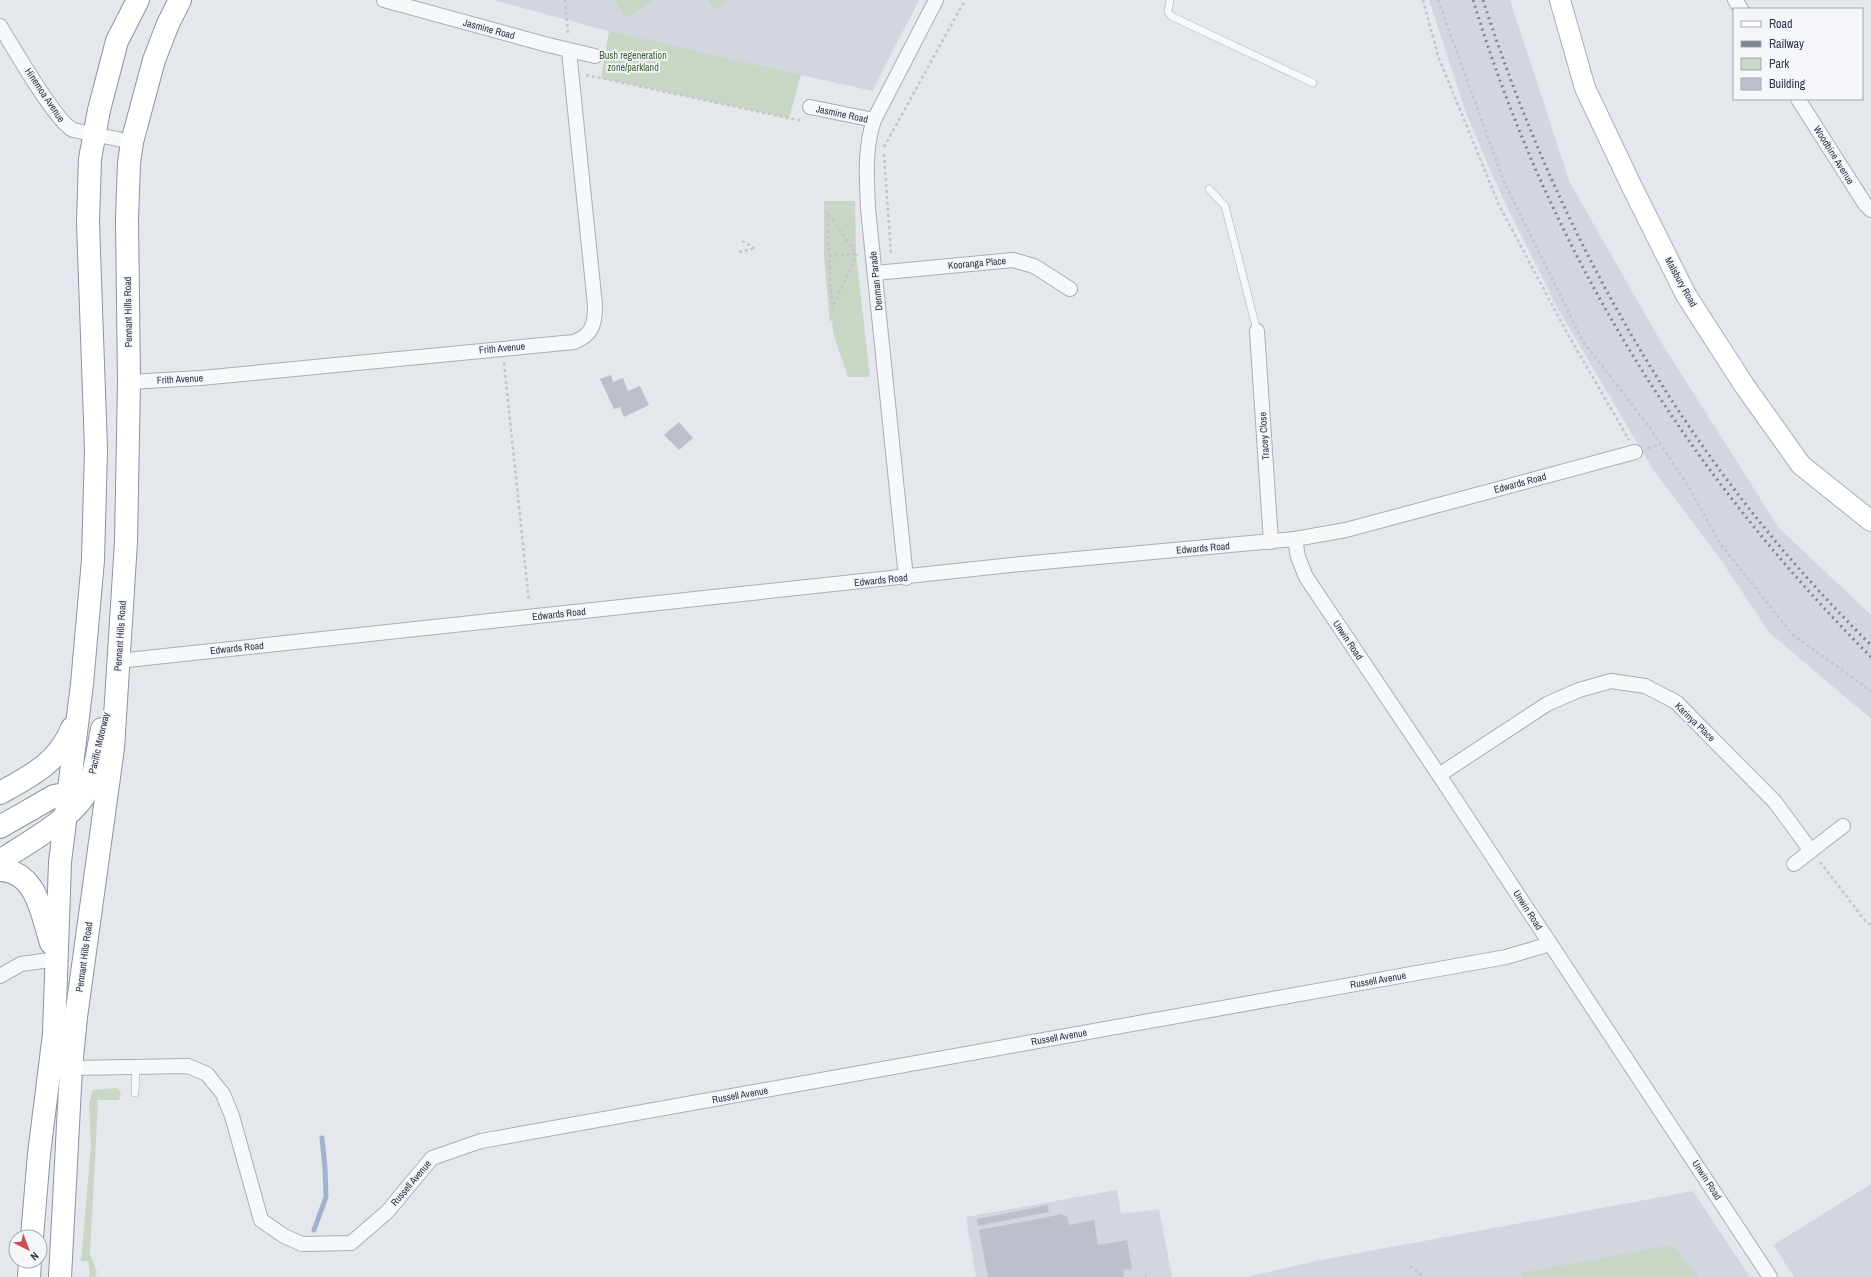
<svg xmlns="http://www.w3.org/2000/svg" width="1871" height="1277" font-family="'Archivo Narrow',sans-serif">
  <rect width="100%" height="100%" fill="#e4e7ec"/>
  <!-- built -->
  <g fill="#d2d6de">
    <path d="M493,0H919L872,91L627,36Z"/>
    <path d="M1429,0H1510L1570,183L1661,342L1779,528L1871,615V719L1769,632L1721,560L1654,471L1558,309L1504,201L1467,116Z"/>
    <path d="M1871,1184V1277H1794L1773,1245Z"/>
    <path d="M1117,1190L1121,1214L1159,1209L1172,1277H976L966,1217Z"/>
    <path d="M1693,1191L1750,1277H1247L1316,1261Z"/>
  </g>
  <!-- green -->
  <g fill="#c9d6c5">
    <path d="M615,0H655L625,18Z"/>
    <path d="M708,0H730L713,9Z"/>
    <path d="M609,31L801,75L789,118L601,78Z"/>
    <path d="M824,201H855L856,254L870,377H848L833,333L832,319L830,324L824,255Z"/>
    <path d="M117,1088L121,1093L119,1100H98L90,1254L97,1272L95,1277H89L90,1272L88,1261H81L91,1146L89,1103L93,1090Z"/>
    <path d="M1672,1245L1698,1277H1523L1521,1273Z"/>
  </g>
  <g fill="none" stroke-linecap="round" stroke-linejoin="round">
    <!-- stream -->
    <path stroke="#9fb4cc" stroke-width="5" d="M314,1230L326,1197L325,1168L322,1138"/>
  </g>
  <!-- building -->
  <g fill="#bbc0ca">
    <path d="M611,375L613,382L623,378L628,391L640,386L649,405L624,417L620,407L614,409L600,379Z"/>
    <path d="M679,422L693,438L679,450L664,435Z"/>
    <path d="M1048,1205L1049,1212L978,1226L977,1219Z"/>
    <path d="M1063,1214V1217L1067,1216L1069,1225L1094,1220L1098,1245L1127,1240L1132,1269L1123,1270L1124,1277H988L979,1230Z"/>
  </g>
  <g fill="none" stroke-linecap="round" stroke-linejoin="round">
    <defs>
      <g id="lane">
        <path d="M1170,0L1168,12L1171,16L1313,83"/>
        <path d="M1209,189L1225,206L1257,331"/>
        <path d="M135,1093L136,1067"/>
      </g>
      <g id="street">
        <path d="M384,0L548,45L595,56"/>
        <path d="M1735,0L1741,9"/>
        <path d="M0,26C13,47 55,121 73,130L132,142"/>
        <path d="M1798,99L1865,204L1871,210"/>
        <path d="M810,107L874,120"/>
        <path d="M875,273L1013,260L1034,266L1070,289"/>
        <path d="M1257,331L1271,542"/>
        <path d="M129,382L201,378L574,342C593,335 595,323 595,305L569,51"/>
        <path d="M1295,539L1298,557L1306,577L1439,775L1770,1277"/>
        <path d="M906,578L868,209C867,180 864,149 874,120L936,0"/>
        <path d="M118,661L1021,564L1295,539L1346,530L1635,452"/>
        <path d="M1439,775L1547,704L1579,690L1611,681L1645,686L1676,702L1775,802L1811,851"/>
        <path d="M1794,864L1843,826"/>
        <path d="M0,976L21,964L57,959"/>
        <path d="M71,1068L188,1066L207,1074L223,1094L232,1116L261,1220L284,1236L302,1244L351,1243L387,1212L432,1158L481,1141L1506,957L1550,944"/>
      </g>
      <path id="secondary" d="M1560,0L1585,88L1632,187L1686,295L1744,385L1801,465L1871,521"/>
      <g id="highway">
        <path d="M0,793C31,776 59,762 72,728"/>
        <path d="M0,827L54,796C63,794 72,793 80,798"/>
        <path d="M0,861C25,844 76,817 88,789C96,770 98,748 102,729"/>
        <path d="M0,870C37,871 42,915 51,943"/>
        <path d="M32,1237L39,1154L54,1034L60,862L82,684L93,560L96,449L88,223L90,159L99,110L117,41L138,0"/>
        <path d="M29,1277L30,1261"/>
        <path d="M60,1277L71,1068L76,1017L113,748L126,542L129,382L127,219L129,163L132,142L154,60L168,24L180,0"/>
      </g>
    </defs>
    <!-- lane casing -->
    <use href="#lane" stroke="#a9aeb7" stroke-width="8"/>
    <!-- street casing -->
    <use href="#street" stroke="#a9aeb7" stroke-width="16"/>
    <!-- secondary casing -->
    <use href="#secondary" stroke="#a9aeb7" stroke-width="22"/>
    <!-- highway casing -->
    <use href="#highway" stroke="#8b94a3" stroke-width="24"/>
    <!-- path -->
    <g stroke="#c2c5cb" stroke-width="2.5" stroke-dasharray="3 3" stroke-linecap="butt">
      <path d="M565,0L568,34"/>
      <path d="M1423,0L1438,56L1499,205L1566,331L1629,440"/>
      <path d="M1438,0L1503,179L1582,340L1650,428L1688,486L1719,542L1792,634L1871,691"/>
      <path d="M586,75L802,121"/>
      <path d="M884,147L965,0"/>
      <path d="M884,154L891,253"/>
      <path d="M742,241L755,248"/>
      <path d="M739,252L756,248"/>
      <path d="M829,256L856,254L827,212L832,309L857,254"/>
      <path d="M504,363L529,602"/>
      <path d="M1648,448L1660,445"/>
      <path d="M1820,862L1867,923L1871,924"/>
      <path d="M1410,1266L1424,1277"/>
      <path d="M1146,1275V1277"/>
    </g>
    <!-- lane -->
    <use href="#lane" stroke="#f7f8fa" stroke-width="7"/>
    <!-- street -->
    <use href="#street" stroke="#f7f8fa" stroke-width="14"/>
    <!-- secondary -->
    <use href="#secondary" stroke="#fff" stroke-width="20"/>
    <!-- highway -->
    <use href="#highway" stroke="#fff" stroke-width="22"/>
    <!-- rail -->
    <g stroke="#7d8696" stroke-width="3" stroke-dasharray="2 4" stroke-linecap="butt">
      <path d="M1473,0C1550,252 1686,471 1871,657"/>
      <path d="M1483,0C1561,242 1689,466 1871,645"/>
    </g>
  </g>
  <g text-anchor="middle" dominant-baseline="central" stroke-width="3.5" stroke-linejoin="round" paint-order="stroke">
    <!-- street labels -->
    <g font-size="10" fill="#2b3445" stroke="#f4f6f9">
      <text transform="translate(489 29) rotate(15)">Jasmine Road</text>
      <text transform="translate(45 95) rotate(56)">Hinemoa Avenue</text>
      <text transform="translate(842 114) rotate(12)">Jasmine Road</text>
      <text transform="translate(1834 155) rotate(58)">Woodbine Avenue</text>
      <text transform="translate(977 263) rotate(-5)">Kooranga Place</text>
      <text transform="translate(876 281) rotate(-96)">Denman Parade</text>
      <text transform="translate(1681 282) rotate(61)">Malsbury Road</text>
      <text transform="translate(128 312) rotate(-91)">Pennant Hills Road</text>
      <text transform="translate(502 348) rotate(-5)">Frith Avenue</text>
      <text transform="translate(180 379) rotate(-3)">Frith Avenue</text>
      <text transform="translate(1264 436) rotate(-94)">Tracey Close</text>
      <text transform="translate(1520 483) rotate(-15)">Edwards Road</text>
      <text transform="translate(1203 548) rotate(-5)">Edwards Road</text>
      <text transform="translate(881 580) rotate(-6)">Edwards Road</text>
      <text transform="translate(559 614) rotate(-6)">Edwards Road</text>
      <text transform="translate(120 636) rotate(-86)">Pennant Hills Road</text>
      <text transform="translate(1348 640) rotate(56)">Unwin Road</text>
      <text transform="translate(237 648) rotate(-6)">Edwards Road</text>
      <text transform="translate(1695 722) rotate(44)">Karinya Place</text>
      <text transform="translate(99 743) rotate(-77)">Pacific Motorway</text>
      <text transform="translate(1528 910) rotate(57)">Unwin Road</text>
      <text transform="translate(84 957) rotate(-82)">Pennant Hills Road</text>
      <text transform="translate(1378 980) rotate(-10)">Russell Avenue</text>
      <text transform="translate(1059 1037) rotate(-10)">Russell Avenue</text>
      <text transform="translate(740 1095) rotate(-10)">Russell Avenue</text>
      <text transform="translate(1707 1180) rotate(57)">Unwin Road</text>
      <text transform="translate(411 1183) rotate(-50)">Russell Avenue</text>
    </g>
    <!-- park labels -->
    <g font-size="10" fill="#3f6138" stroke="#f4f6f9">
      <text x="633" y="55">Bush regeneration<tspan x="633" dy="12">zone/parkland</tspan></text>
    </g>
  </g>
  <!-- legend -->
  <rect x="1733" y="8" width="130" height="92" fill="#f4f6f9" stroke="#a4a8b1"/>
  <rect x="1741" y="21" width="20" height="6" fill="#ffffff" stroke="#a4a8b1"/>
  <text x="1769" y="28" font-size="12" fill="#2b3445">Road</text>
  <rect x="1741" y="41" width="20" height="6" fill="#7d8696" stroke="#a4a8b1"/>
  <text x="1769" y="48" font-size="12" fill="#2b3445">Railway</text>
  <rect x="1741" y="58" width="20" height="12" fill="#c9d6c5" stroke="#a4a8b1"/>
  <text x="1769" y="68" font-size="12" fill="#2b3445">Park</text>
  <rect x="1741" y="78" width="20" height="12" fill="#bbc0ca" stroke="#a4a8b1"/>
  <text x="1769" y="88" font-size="12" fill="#2b3445">Building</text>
  <!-- north arrow -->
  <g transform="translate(28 1249) rotate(138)"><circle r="19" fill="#f4f6f9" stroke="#a4a8b1"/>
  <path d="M0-3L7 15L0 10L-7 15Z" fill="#d1495b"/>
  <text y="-6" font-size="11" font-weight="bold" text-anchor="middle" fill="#2b3445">N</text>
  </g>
</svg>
